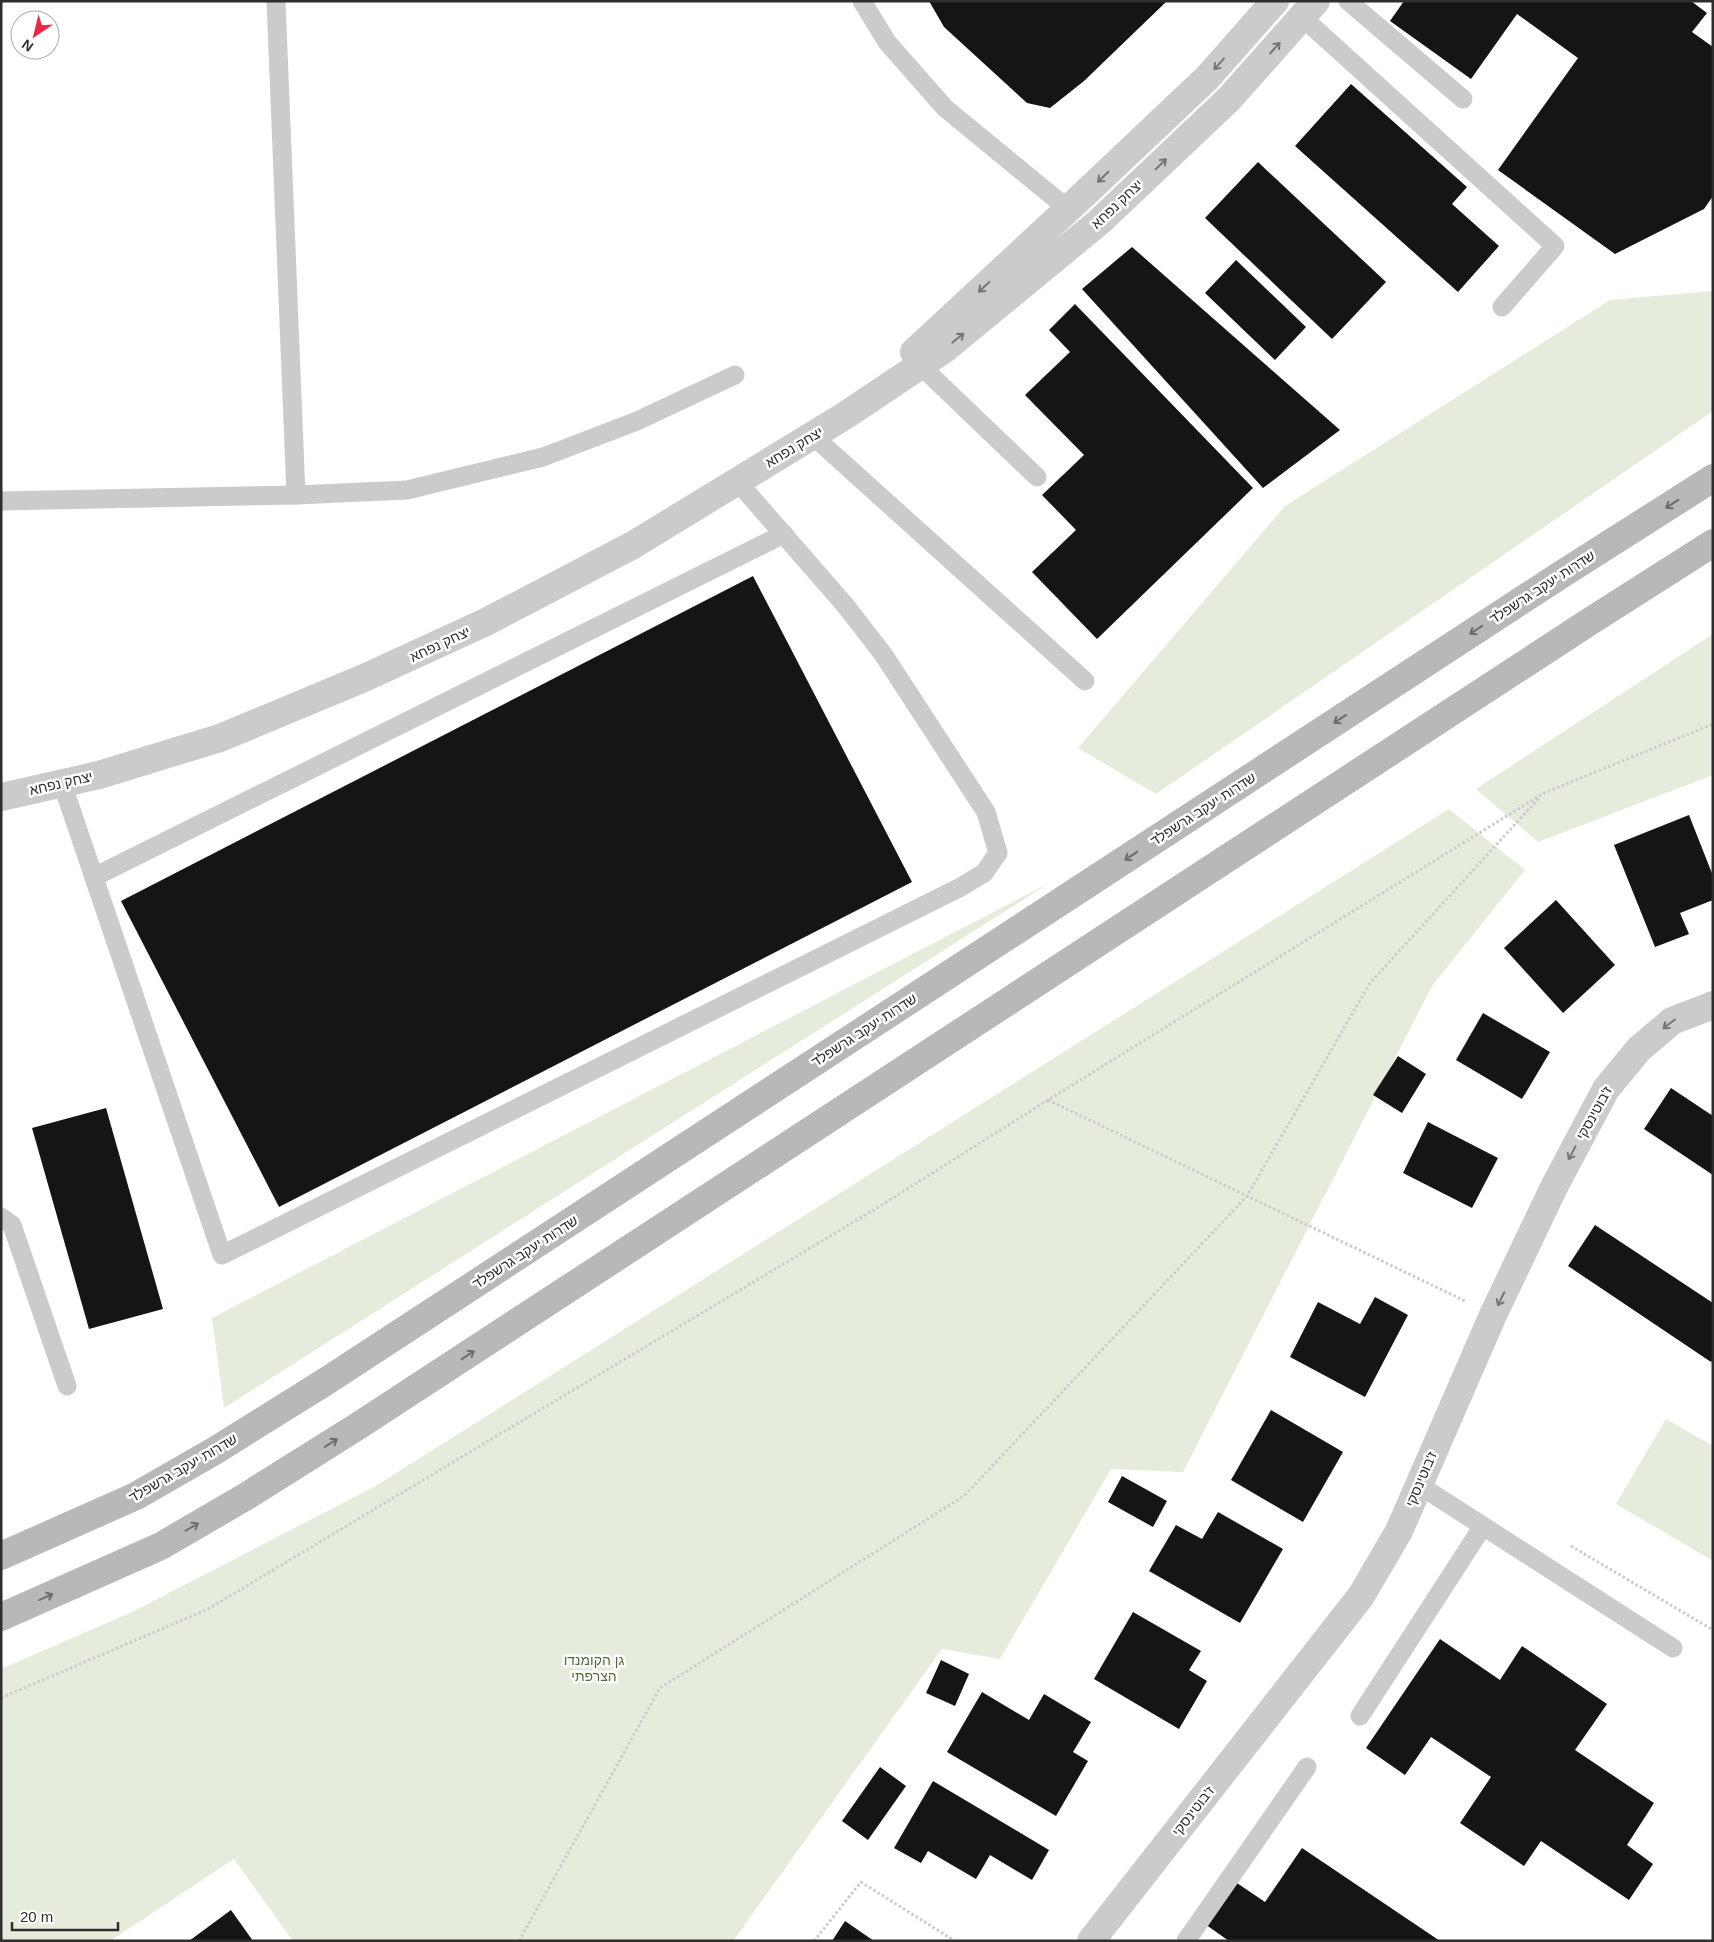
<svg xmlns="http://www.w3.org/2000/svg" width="1714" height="1942" font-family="Arial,'Noto Sans Hebrew',sans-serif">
  <rect width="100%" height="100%" fill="#fff"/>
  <!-- green -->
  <g fill="#e6ecdb">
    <path d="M1713,291V411L1156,794L1078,748L1285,506L1610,300Z"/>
    <path d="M1713,634V775L1538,842L1476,789Z"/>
    <path d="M1449,809L1525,870L1432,986L1183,1472L1111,1469L1000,1659L942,1649L733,1941H293L234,1859L110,1941H1V1669L132,1612L374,1487Z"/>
    <path d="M1051,882L224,1408L212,1318Z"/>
    <path d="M1666,1419L1713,1446V1561L1616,1504Z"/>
  </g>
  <!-- building -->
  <g fill="#151515">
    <path d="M929,1H1167L1084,81L1050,108L1027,103L944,27Z"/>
    <path d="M1404,1H1691L1707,13L1692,32L1713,47V196L1704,209L1615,254L1498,170L1578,58L1517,14L1471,79L1390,21Z"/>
    <path d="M1351,84L1467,187L1452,204L1499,246L1458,292L1295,146Z"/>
    <path d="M1258,162L1386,282L1332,339L1205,218Z"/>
    <path d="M1132,247L1340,430L1263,488L1082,289Z"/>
    <path d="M1236,260L1306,327L1275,360L1205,293Z"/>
    <path d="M1075,304L1253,488L1097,639L1032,572L1076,530L1042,495L1084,455L1025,395L1070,352L1049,330Z"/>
    <path d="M753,576L912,882L279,1207L121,901Z"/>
    <path d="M1689,815L1713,876V900L1680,913L1689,934L1655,947L1614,845Z"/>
    <path d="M1556,900L1615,965L1563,1013L1504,948Z"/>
    <path d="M1483,1013L1550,1052L1522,1099L1456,1060Z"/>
    <path d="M1398,1056L1426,1074L1402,1113L1373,1095Z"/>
    <path d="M1671,1088L1713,1116V1175L1644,1129Z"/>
    <path d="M106,1108L163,1309L89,1329L32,1128Z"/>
    <path d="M1428,1122L1498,1158L1472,1208L1403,1173Z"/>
    <path d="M1595,1225L1713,1303V1359L1711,1362L1568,1266Z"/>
    <path d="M1375,1297L1408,1315L1365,1397L1290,1357L1318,1302L1360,1324Z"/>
    <path d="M1271,1410L1343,1452L1303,1522L1231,1480Z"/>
    <path d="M1122,1476L1167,1501L1153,1527L1108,1502Z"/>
    <path d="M1218,1512L1283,1549L1240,1623L1149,1571L1176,1525L1202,1539Z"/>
    <path d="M1133,1612L1201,1651L1189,1670L1207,1681L1179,1729L1094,1679Z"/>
    <path d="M1440,1639L1500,1680L1522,1646L1607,1704L1575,1750L1654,1803L1627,1845L1653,1864L1629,1900L1541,1841L1524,1866L1460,1823L1491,1777L1431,1737L1405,1775L1366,1748Z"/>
    <path d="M941,1660L969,1674L955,1706L926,1693Z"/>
    <path d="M982,1692L1029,1720L1044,1694L1091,1722L1073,1752L1088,1761L1056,1816L947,1752Z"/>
    <path d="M880,1767L906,1786L868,1840L842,1821Z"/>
    <path d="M933,1781L1049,1850L1032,1880L990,1855L976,1879L928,1851L921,1863L894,1848Z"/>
    <path d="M1302,1848L1440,1941H1229L1202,1922L1231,1879L1265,1902Z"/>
    <path d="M231,1910L253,1941H189Z"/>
    <path d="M845,1921L874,1941H832Z"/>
  </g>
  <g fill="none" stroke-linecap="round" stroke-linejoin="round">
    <!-- path -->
    <g stroke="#cbcbcb" stroke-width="3" stroke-dasharray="2.5 2.5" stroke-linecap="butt">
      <path d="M1048,1100L1465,1301"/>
      <path d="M1571,1546L1713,1630"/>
      <path d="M1,1698L208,1609L877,1208L1048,1100L1544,793L1713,724"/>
      <path d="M519,1941L660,1688L964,1496L1247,1196L1370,983L1540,797"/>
      <path d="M814,1941L861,1882L955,1941"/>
    </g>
    <!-- service -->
    <g stroke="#cbcbcb" stroke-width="19">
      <path d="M276,1L296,495"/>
      <path d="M862,1L887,42L945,108L1068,209"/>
      <path d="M1348,1L1463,99"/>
      <path d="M1302,17L1555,246L1502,307"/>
      <path d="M920,365L1037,477"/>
      <path d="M812,435L1085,681"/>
      <path d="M1,501L296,495L407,490L543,457L637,421L735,375"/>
      <path d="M62,783L222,1255L959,888L984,873L998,853L986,812L883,654L845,605L737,481"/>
      <path d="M94,877L784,534"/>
      <path d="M1,1217L12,1225L67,1386"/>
      <path d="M1419,1485L1673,1648"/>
      <path d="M1360,1716L1483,1526"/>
      <path d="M1186,1941L1307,1767"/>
    </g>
    <!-- minor -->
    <path stroke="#cbcbcb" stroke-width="28" d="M1091,1941L1361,1596L1399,1531L1493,1315L1554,1187L1606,1089L1639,1049L1672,1021L1713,1005"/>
    <!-- tertiary -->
    <g stroke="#cbcbcb" stroke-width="28">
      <path d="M914,352L1079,199L1207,78L1275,1"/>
      <path d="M1,797L99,775L220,738L364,678L486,622L633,545L846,415L946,348L1099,222L1229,99L1316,1"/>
    </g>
    <!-- secondary -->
    <g stroke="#b8b8b8" stroke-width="28">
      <path d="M1,1556L136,1496L216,1450L325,1382L1559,576L1713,478"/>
      <path d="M1,1617L161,1546L245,1497L355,1428L1589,622L1713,543"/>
    </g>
  </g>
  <!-- one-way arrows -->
  <defs><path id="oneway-shaft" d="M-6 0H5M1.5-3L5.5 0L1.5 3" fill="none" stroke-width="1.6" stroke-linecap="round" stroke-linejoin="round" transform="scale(1.25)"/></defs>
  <g stroke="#757575">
    <use href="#oneway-shaft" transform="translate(1275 48) rotate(-48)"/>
    <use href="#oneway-shaft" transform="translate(1219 64) rotate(132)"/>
    <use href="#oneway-shaft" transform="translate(1161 164) rotate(-44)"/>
    <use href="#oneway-shaft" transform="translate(1103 177) rotate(136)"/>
    <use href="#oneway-shaft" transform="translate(984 287) rotate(137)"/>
    <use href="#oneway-shaft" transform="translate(958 338) rotate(-39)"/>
    <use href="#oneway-shaft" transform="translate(1669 1024) rotate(143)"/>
    <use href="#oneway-shaft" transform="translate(1572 1153) rotate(118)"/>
    <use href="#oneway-shaft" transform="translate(1501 1299) rotate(116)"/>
  </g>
  <g stroke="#6c6c6c">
    <use href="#oneway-shaft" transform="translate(1672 504) rotate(147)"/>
    <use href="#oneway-shaft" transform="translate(1476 630) rotate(147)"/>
    <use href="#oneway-shaft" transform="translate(1340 719) rotate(147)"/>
    <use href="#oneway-shaft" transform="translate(1131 856) rotate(147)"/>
    <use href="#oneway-shaft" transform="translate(468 1355) rotate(-33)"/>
    <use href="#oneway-shaft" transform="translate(331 1443) rotate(-32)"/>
    <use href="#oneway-shaft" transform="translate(192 1527) rotate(-30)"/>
    <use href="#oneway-shaft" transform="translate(46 1597) rotate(-24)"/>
  </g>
  <g text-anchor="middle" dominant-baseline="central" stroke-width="5" stroke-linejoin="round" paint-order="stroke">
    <!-- street labels -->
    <g font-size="14" fill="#2e2e2e" stroke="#fff">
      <text transform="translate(1117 204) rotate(-43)">יצחק נפחא</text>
      <text transform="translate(794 447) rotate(-31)">יצחק נפחא</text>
      <text transform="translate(1542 587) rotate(-33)">שדרות יעקב גרשפלד</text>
      <text transform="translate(440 644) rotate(-25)">יצחק נפחא</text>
      <text transform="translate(61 783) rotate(-13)">יצחק נפחא</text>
      <text transform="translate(1203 809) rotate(-33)">שדרות יעקב גרשפלד</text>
      <text transform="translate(864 1030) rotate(-33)">שדרות יעקב גרשפלד</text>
      <text transform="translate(1594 1113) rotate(-61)">ז'בוטינסקי</text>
      <text transform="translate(525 1252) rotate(-33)">שדרות יעקב גרשפלד</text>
      <text transform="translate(183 1468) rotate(-30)">שדרות יעקב גרשפלד</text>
      <text transform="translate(1421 1479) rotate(-67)">ז'בוטינסקי</text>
      <text transform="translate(1193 1811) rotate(-52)">ז'בוטינסקי</text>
    </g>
    <!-- park labels -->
    <g font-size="14" fill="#556c39" stroke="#fff">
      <text x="594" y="1660">גן הקומנדו<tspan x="594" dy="16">הצרפתי</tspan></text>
    </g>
  </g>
  <!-- border -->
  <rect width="1714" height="1942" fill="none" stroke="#2e2e2e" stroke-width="5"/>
  <!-- north arrow -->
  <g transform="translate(35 35) rotate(215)"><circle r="24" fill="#ffffff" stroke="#ababab"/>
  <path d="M0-4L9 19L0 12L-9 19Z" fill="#ee2745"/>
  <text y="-8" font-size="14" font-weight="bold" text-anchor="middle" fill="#2e2e2e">N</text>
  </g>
  <!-- scale -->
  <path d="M12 1922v8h106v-8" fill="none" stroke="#2e2e2e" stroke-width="2.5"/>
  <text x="20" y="1922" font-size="15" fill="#2e2e2e" stroke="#ffffff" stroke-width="4" paint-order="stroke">20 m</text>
</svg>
